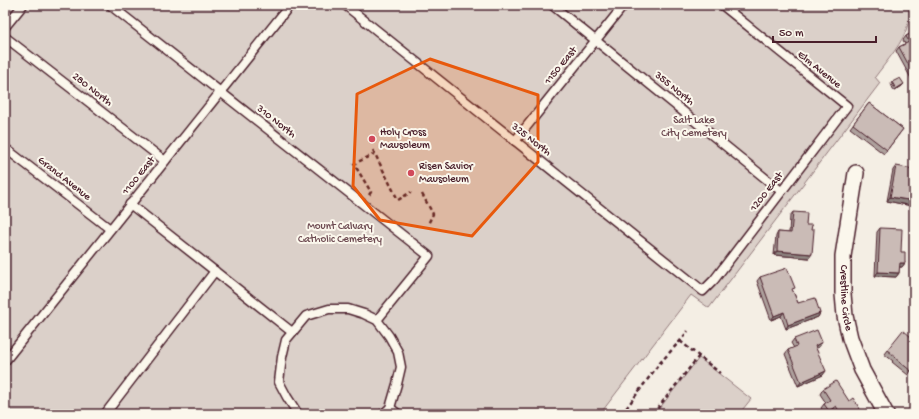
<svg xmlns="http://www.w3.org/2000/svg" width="919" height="419" font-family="'Gochi Hand',sans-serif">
  <rect width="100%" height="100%" fill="#f4eee4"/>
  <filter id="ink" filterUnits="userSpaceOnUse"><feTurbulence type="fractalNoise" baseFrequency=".025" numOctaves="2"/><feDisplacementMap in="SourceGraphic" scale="8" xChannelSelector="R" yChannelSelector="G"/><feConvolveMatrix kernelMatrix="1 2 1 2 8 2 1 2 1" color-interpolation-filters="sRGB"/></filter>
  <g filter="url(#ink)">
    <!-- green -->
    <g fill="#dbd0c9" stroke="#92787a">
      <path d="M5,5H909C909,11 910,18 908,24C904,42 886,62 875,77L880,83L709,308L691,295L600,414H5Z"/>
      <path d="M699,358L751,399L739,414H655Z"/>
    </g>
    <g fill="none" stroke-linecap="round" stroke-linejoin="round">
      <defs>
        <g id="service">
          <path d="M110,5L429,256L377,320"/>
          <path d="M345,5L703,291L714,280L847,106L722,5"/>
          <path d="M552,5L781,191"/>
          <path d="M5,27L23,5"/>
          <path d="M5,37L165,161"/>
          <path d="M515,141L624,5"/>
          <path d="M5,148L110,229"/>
          <path d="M130,204L292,332"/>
          <path d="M5,361L290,5"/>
          <path d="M390,408L398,414"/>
          <path d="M105,414L215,271"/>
          <path d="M298,414L287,397L279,382L282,357L286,340L306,316L329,309H348L364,314L377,320L389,336L398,352L401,367L397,384L390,408L383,414"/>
        </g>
        <g id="minor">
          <path id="s1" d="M856,173L843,256V294L845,316L850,338L862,370L886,414"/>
        </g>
      </defs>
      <!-- service casing -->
      <use href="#service" stroke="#4a1f2b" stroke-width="11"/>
      <!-- minor casing -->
      <use href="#minor" stroke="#4a1f2b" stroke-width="18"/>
      <!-- path -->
      <g stroke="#4a1f2b" stroke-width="2.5" stroke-dasharray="4 3" stroke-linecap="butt">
        <path d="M373,150L398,200L411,192"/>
        <path d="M422,194L433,214L428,224"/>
        <path d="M369,195L371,192L354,164L374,154"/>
        <path d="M680,341L720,373"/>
        <path d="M622,414L659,364L680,341L688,331"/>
        <path d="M653,414L699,356"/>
      </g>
      <!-- service -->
      <use href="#service" stroke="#fbf7ec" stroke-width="8"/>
      <!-- minor -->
      <use href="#minor" stroke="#fbf7ec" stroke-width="15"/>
    </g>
    <!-- wall -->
    <g fill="#aea19d" stroke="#4a1f2b">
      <path d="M914,32V84L896,51L899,47L905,44L903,40L906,36Z"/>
      <path d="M892,82L902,86L894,91L891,84Z"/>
      <path d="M869,103L903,129L884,154L850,128Z"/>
      <path d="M896,166L912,206L887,201L893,170Z"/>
      <path d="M793,212L806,225L809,258L774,255L776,236L778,232L789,233L790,216Z"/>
      <path d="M880,228L901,252L905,263L902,267H899V273L896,277L875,276L877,232Z"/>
      <path d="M760,277L793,291L798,303L820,313L818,317L786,329L781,316L771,320L757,281Z"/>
      <path d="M794,339L822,342L819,347L816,348L823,375L798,386L785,354L788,350L794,348L791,343Z"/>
      <path d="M887,350L914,367L908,375L892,362L893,361L884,354Z"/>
      <path d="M823,389L849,401L863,414H836L833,410L827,414H825L821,408L824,404L826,403L820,394Z"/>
    </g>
    <!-- shaded-wall -->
    <g fill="#8d837f" stroke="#4a1f2b">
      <path d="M904,84L902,86L894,91L896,89Z"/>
      <path d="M890,197L914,201V203L912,206L887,201Z"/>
      <path d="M777,251L812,254L809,258L774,255Z"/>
      <path d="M900,263H905L902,267H897Z"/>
      <path d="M878,272L899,273L896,277L875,276Z"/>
      <path d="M784,312L781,316L771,320L774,316Z"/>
      <path d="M820,313L818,317L786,329L788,325Z"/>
      <path d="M822,342L819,347L812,350L815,346Z"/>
      <path d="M826,371L823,375L798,386L801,382Z"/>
      <path d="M836,406L833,410L826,414L829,411Z"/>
    </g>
    <!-- building -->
    <g fill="#cabbb6" stroke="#4a1f2b">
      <path d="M914,32V75L899,47L909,42L906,36Z"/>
      <path d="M900,78L904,84L896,89L892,82Z"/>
      <path d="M869,103L903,129L887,150L853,124Z"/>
      <path d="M896,166L914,169V201L890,197Z"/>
      <path d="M793,212L807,213L806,225H812L811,230H814L812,254L777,251L778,232L791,233Z"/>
      <path d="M880,228L902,229L901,252H905V263H900L899,273L878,272Z"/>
      <path d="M787,268L795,288L792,289L798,303L815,298L820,313L788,325L784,312L774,316L760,277Z"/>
      <path d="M817,330L822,342L815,346L826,371L801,382L788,350L797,346L794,339Z"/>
      <path d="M903,330L911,337L914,333V367L911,371L895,358L896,357L887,350Z"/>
      <path d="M836,381L849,401L853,398L863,414H841L836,406L829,411L824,404L830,400L823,389Z"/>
    </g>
  </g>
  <!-- marked area -->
  <path fill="#e8590c" fill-opacity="0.2" stroke="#e8590c" stroke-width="3" stroke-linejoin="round" d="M430,59L538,95V162L472,236L380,220L353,186L357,94Z"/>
  <!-- markers -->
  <g fill="#d1495b" stroke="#fbf7ec" stroke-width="1.5">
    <circle cx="372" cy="139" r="4"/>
    <circle cx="411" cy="173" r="4"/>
  </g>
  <g text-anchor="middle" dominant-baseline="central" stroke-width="4" stroke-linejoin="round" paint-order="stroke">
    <!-- street labels -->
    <g font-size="11" fill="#4a1f2b" stroke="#fbf7ec">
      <text transform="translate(561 66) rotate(-51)">1150 East</text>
      <text transform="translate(819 70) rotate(39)">Elm Avenue</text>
      <text transform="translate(674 89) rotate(39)">355 North</text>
      <text transform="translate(92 90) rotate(38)">280 North</text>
      <text transform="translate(276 122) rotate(38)">310 North</text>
      <text transform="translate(531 140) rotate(38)">325 North</text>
      <text transform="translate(139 176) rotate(-51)">1100 East</text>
      <text transform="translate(64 179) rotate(38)">Grand Avenue</text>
      <text transform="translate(767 192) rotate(-52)">1200 East</text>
      <text stroke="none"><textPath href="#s1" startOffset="126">Crestline Circle</textPath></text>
    </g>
    <!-- park labels -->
    <g font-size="11" fill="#6e4b52" stroke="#fbf7ec">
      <text x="694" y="121">Salt Lake<tspan x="694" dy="13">City Cemetery</tspan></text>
      <text x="340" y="227">Mount Calvary<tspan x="340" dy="13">Catholic Cemetery</tspan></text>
    </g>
    <!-- poi labels -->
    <g font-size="11" fill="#4a1f2b" stroke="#fbf7ec" text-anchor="start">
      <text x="380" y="133">Holy Cross<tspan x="380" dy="13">Mausoleum</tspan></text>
      <text x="419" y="167">Risen Savior<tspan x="419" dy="13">Mausoleum</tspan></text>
    </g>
  </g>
  <!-- margin -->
  <rect width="919" height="419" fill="none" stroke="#fbf7ec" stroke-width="20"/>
  <rect x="10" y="10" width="899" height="399" fill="none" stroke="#4a1f2b" stroke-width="1.5" filter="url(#ink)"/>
  <!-- scale -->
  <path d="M773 36v6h103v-6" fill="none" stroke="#4a1f2b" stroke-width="2"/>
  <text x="779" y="36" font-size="12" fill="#4a1f2b" stroke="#fbf7ec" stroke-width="3" paint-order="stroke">50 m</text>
</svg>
